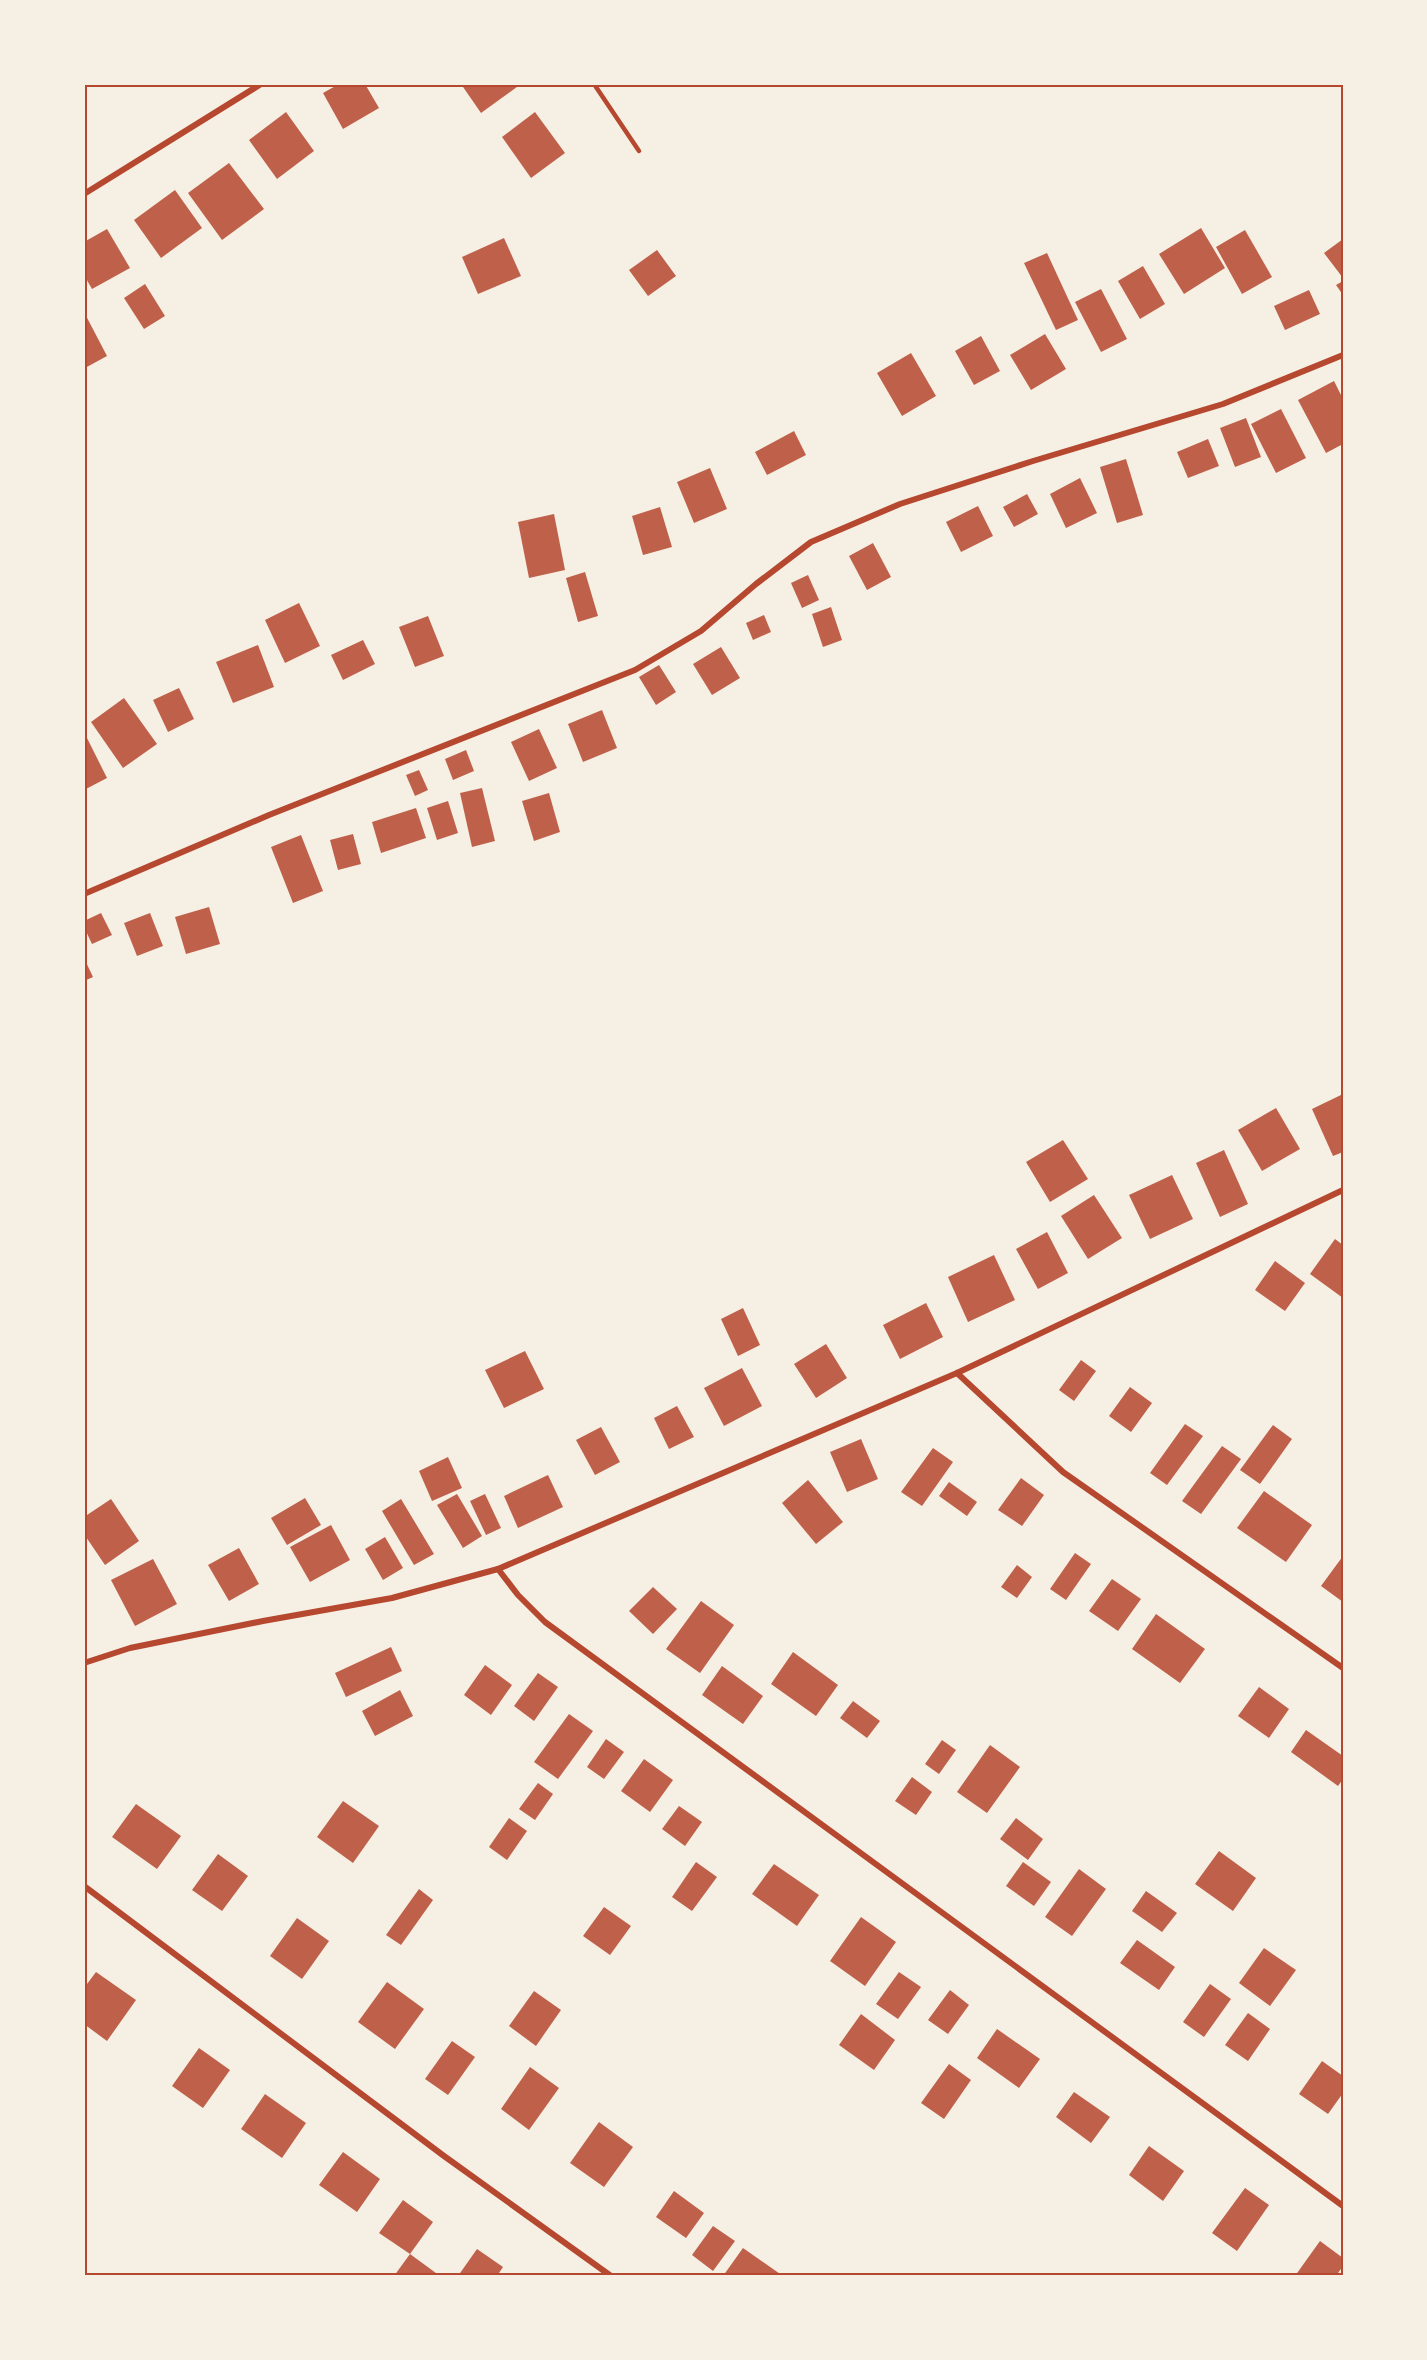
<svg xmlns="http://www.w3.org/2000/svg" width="1427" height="2360" font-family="Ubuntu,sans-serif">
  <rect width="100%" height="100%" fill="#f6efe4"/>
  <!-- building -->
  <g fill="#bf614a">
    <path d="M339,84H365L379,108L343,129L323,93Z"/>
    <path d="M461,84H521L481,113Z"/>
    <path d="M286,112L314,151L277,179L249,140Z"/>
    <path d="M535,112L565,153L531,178L502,137Z"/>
    <path d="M229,163L264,209L222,240L188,193Z"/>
    <path d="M175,190L202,228L161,258L134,220Z"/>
    <path d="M1201,228L1225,268L1184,294L1159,254Z"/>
    <path d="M107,229L130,268L92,289L84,275V242Z"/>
    <path d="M1245,230L1272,277L1242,294L1216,247Z"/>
    <path d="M504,238L521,276L478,294L462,257Z"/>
    <path d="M1343,239V278L1324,253Z"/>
    <path d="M657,250L676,276L648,296L629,270Z"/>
    <path d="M1047,253L1078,320L1056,330L1024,263Z"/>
    <path d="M1143,266L1165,304L1140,319L1118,281Z"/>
    <path d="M1343,281V295L1336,285Z"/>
    <path d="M145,284L165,316L144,329L124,298Z"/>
    <path d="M1101,289L1127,339L1101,352L1075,302Z"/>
    <path d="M1309,290L1320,314L1285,330L1274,306Z"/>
    <path d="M84,312L107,356L85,368L84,366Z"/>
    <path d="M1045,334L1066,369L1031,390L1010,355Z"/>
    <path d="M981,336L1000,371L974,385L955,351Z"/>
    <path d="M911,353L936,396L902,416L877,373Z"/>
    <path d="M1334,381L1343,399V444L1326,453L1298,400Z"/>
    <path d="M1281,409L1306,458L1276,473L1251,424Z"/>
    <path d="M1246,418L1261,457L1235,467L1220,428Z"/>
    <path d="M794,431L806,455L767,475L755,452Z"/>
    <path d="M1208,439L1219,466L1188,478L1177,452Z"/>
    <path d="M1126,459L1143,515L1117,523L1100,467Z"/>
    <path d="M710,468L727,509L694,523L677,482Z"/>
    <path d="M1080,478L1097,513L1066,528L1050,494Z"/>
    <path d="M1027,494L1038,514L1014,527L1003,507Z"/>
    <path d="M978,506L993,536L961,552L946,522Z"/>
    <path d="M660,507L672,547L643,555L632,516Z"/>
    <path d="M554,514L565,570L529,578L518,522Z"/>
    <path d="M873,543L891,577L867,590L849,556Z"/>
    <path d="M585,572L598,616L578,622L566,578Z"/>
    <path d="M808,575L819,600L802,608L791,583Z"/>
    <path d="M299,603L320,646L285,663L265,620Z"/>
    <path d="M831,607L842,640L823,647L812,614Z"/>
    <path d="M764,615L771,632L753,640L746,623Z"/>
    <path d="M428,616L444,656L415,667L399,627Z"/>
    <path d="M363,640L375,664L343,680L331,655Z"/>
    <path d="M258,645L274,687L233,703L216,662Z"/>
    <path d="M721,647L740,678L712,695L693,664Z"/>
    <path d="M659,665L676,692L656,705L639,677Z"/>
    <path d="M179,688L194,719L168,732L153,700Z"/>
    <path d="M124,698L157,744L123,768L91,722Z"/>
    <path d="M602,710L617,748L583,762L568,724Z"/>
    <path d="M539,729L557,768L529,781L511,742Z"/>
    <path d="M87,738L107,778L84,790V740Z"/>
    <path d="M466,750L474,771L453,780L445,759Z"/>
    <path d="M419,770L428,790L415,796L406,775Z"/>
    <path d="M482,788L495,841L472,847L460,793Z"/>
    <path d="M549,793L560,832L534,841L522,801Z"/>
    <path d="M448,801L458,833L437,840L427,808Z"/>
    <path d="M416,808L426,838L381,853L372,822Z"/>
    <path d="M353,834L361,864L338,870L330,840Z"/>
    <path d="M301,835L323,891L293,903L271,847Z"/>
    <path d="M209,907L220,944L186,954L175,917Z"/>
    <path d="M101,913L112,935L92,944L84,927V921Z"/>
    <path d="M150,913L163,946L137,956L124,923Z"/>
    <path d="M84,958L93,977L84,981Z"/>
    <path d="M1343,1094V1152L1333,1156L1312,1109Z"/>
    <path d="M1276,1108L1300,1149L1262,1171L1238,1130Z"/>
    <path d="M1063,1140L1088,1179L1050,1202L1026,1162Z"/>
    <path d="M1224,1150L1248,1204L1220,1217L1196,1163Z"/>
    <path d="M1172,1175L1193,1219L1150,1239L1129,1195Z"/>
    <path d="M1094,1195L1122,1238L1088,1259L1061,1216Z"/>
    <path d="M1047,1232L1068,1273L1038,1289L1016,1249Z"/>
    <path d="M1335,1239L1343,1245V1298L1310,1274Z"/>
    <path d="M994,1255L1015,1300L968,1322L948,1277Z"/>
    <path d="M1275,1261L1305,1283L1285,1311L1255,1290Z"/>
    <path d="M926,1303L943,1337L900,1359L883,1325Z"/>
    <path d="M743,1308L760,1345L738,1356L721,1319Z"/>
    <path d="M826,1344L847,1378L816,1398L794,1364Z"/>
    <path d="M525,1351L544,1389L504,1408L485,1370Z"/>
    <path d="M1081,1360L1096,1371L1074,1401L1059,1390Z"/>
    <path d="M742,1368L762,1406L724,1426L704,1388Z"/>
    <path d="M1130,1387L1152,1403L1131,1432L1109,1416Z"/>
    <path d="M677,1406L694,1437L669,1449L654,1418Z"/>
    <path d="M1185,1424L1203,1436L1167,1485L1150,1473Z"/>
    <path d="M1273,1425L1292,1439L1260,1484L1240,1470Z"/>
    <path d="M601,1427L620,1462L595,1475L576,1440Z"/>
    <path d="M861,1439L878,1479L847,1492L830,1452Z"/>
    <path d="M1222,1446L1241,1459L1201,1514L1182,1501Z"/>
    <path d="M933,1448L953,1462L922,1506L901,1492Z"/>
    <path d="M448,1457L462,1488L432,1501L419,1471Z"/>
    <path d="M548,1475L563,1507L518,1528L504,1496Z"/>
    <path d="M1021,1478L1044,1495L1022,1526L998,1510Z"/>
    <path d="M808,1480L843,1522L816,1544L782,1503Z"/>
    <path d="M949,1482L977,1502L967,1516L939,1496Z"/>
    <path d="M1264,1491L1312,1525L1286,1562L1237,1528Z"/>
    <path d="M457,1494L482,1536L463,1548L437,1505Z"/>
    <path d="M485,1494L501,1528L486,1535L470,1501Z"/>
    <path d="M305,1498L321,1525L287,1545L271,1518Z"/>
    <path d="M111,1499L139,1541L105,1565L84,1534V1517Z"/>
    <path d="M401,1499L434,1554L414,1565L382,1511Z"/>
    <path d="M331,1525L350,1560L310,1582L290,1547Z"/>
    <path d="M385,1537L403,1568L383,1580L365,1549Z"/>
    <path d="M239,1548L259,1584L229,1601L208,1565Z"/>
    <path d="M1075,1553L1091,1564L1066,1600L1050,1589Z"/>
    <path d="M1343,1556V1602L1321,1586Z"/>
    <path d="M153,1559L177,1604L135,1626L111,1580Z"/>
    <path d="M1017,1565L1032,1577L1017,1598L1001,1587Z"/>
    <path d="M1112,1579L1141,1599L1118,1631L1089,1611Z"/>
    <path d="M653,1587L677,1609L653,1634L629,1611Z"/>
    <path d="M701,1601L734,1625L700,1673L666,1649Z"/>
    <path d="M1156,1614L1205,1649L1180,1683L1132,1649Z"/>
    <path d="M391,1647L402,1671L346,1697L335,1673Z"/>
    <path d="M793,1652L838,1685L816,1716L771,1684Z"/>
    <path d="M485,1665L512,1685L491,1715L464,1695Z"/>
    <path d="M722,1666L763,1696L743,1724L702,1695Z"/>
    <path d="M538,1673L558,1687L534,1721L514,1706Z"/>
    <path d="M1259,1687L1289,1709L1269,1738L1238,1716Z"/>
    <path d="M400,1690L413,1716L375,1736L362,1711Z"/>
    <path d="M853,1701L880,1721L867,1738L840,1718Z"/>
    <path d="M569,1714L593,1731L558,1779L534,1762Z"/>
    <path d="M1306,1730L1343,1756V1779L1338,1786L1291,1752Z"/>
    <path d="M606,1739L624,1752L604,1779L587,1767Z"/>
    <path d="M942,1740L956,1750L939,1774L925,1764Z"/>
    <path d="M990,1745L1020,1767L987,1813L957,1792Z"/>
    <path d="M644,1759L673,1780L650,1812L621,1791Z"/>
    <path d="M912,1777L932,1792L916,1815L895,1801Z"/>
    <path d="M538,1783L553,1794L535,1820L519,1809Z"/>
    <path d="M343,1801L379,1826L353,1863L317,1837Z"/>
    <path d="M136,1804L181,1836L157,1869L112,1837Z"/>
    <path d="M679,1806L702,1822L685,1846L662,1829Z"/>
    <path d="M509,1818L527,1831L507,1860L489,1847Z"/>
    <path d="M1016,1818L1043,1839L1028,1860L1000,1839Z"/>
    <path d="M1219,1851L1256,1878L1233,1911L1195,1884Z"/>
    <path d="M218,1854L248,1876L222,1911L192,1890Z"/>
    <path d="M696,1862L717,1877L692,1911L672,1897Z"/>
    <path d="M1023,1862L1051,1882L1034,1906L1006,1886Z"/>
    <path d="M774,1864L819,1895L797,1926L752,1894Z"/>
    <path d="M1079,1869L1106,1889L1072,1936L1045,1917Z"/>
    <path d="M419,1889L433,1900L401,1945L386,1935Z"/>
    <path d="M1146,1891L1177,1913L1162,1932L1132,1911Z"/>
    <path d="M604,1907L631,1926L610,1955L583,1936Z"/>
    <path d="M861,1917L896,1942L865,1986L830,1961Z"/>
    <path d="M297,1918L329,1941L302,1979L270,1956Z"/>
    <path d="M1137,1940L1175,1967L1159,1990L1120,1963Z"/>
    <path d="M1264,1948L1296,1970L1270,2006L1239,1983Z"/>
    <path d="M96,1972L136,2000L107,2041L84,2024V1988Z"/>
    <path d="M899,1972L921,1987L898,2019L876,2004Z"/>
    <path d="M387,1982L424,2009L395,2049L358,2022Z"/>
    <path d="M1210,1984L1231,1999L1204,2037L1183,2022Z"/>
    <path d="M950,1990L969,2005L948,2034L928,2020Z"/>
    <path d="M534,1991L561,2010L536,2046L509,2026Z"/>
    <path d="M1248,2013L1270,2029L1248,2061L1225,2045Z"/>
    <path d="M861,2014L895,2040L874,2070L839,2045Z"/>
    <path d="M997,2029L1040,2059L1019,2088L977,2058Z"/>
    <path d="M452,2041L475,2057L448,2095L425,2079Z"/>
    <path d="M199,2048L230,2070L203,2108L172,2086Z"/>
    <path d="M1322,2061L1343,2076V2093L1328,2114L1299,2094Z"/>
    <path d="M949,2064L971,2080L944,2119L921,2103Z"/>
    <path d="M530,2067L559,2088L529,2130L501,2109Z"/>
    <path d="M1074,2092L1110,2117L1091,2143L1056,2117Z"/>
    <path d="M265,2094L306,2123L282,2158L241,2129Z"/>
    <path d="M599,2122L633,2147L604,2187L570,2163Z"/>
    <path d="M1149,2146L1184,2171L1163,2201L1129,2175Z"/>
    <path d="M343,2152L380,2179L357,2212L319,2185Z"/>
    <path d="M1245,2188L1269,2205L1237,2251L1212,2233Z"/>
    <path d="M674,2191L704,2213L686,2238L656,2217Z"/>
    <path d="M403,2200L433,2222L410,2254L379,2233Z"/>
    <path d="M713,2226L735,2241L713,2271L692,2255Z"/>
    <path d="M1320,2241L1343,2258V2266L1336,2276H1295Z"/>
    <path d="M743,2248L783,2276H723Z"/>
    <path d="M477,2249L503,2267L497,2276H458Z"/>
    <path d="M410,2254L440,2276H394Z"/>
  </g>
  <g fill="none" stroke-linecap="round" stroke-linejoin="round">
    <!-- service -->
    <path stroke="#b5482f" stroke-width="4.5" d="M594,84L639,151"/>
    <!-- minor -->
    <g stroke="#b5482f" stroke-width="6">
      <path d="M84,194L261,84"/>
      <path d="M84,894L269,815L635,670L701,631L756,584L811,542L900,504L1033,461L1223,404L1343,355"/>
      <path d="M957,1373L1063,1472L1343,1668"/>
      <path d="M498,1569L518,1595L545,1622L1343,2206"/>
      <path d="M84,1663L130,1648L263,1621L392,1598L498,1569L957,1373L1343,1190"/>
      <path d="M84,1886L444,2156L611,2276"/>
    </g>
  </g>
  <!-- border -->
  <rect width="1427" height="2360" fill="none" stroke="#f6efe4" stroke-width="171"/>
  <rect x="86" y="86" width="1256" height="2188" fill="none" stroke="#b5482f" stroke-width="2"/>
</svg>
